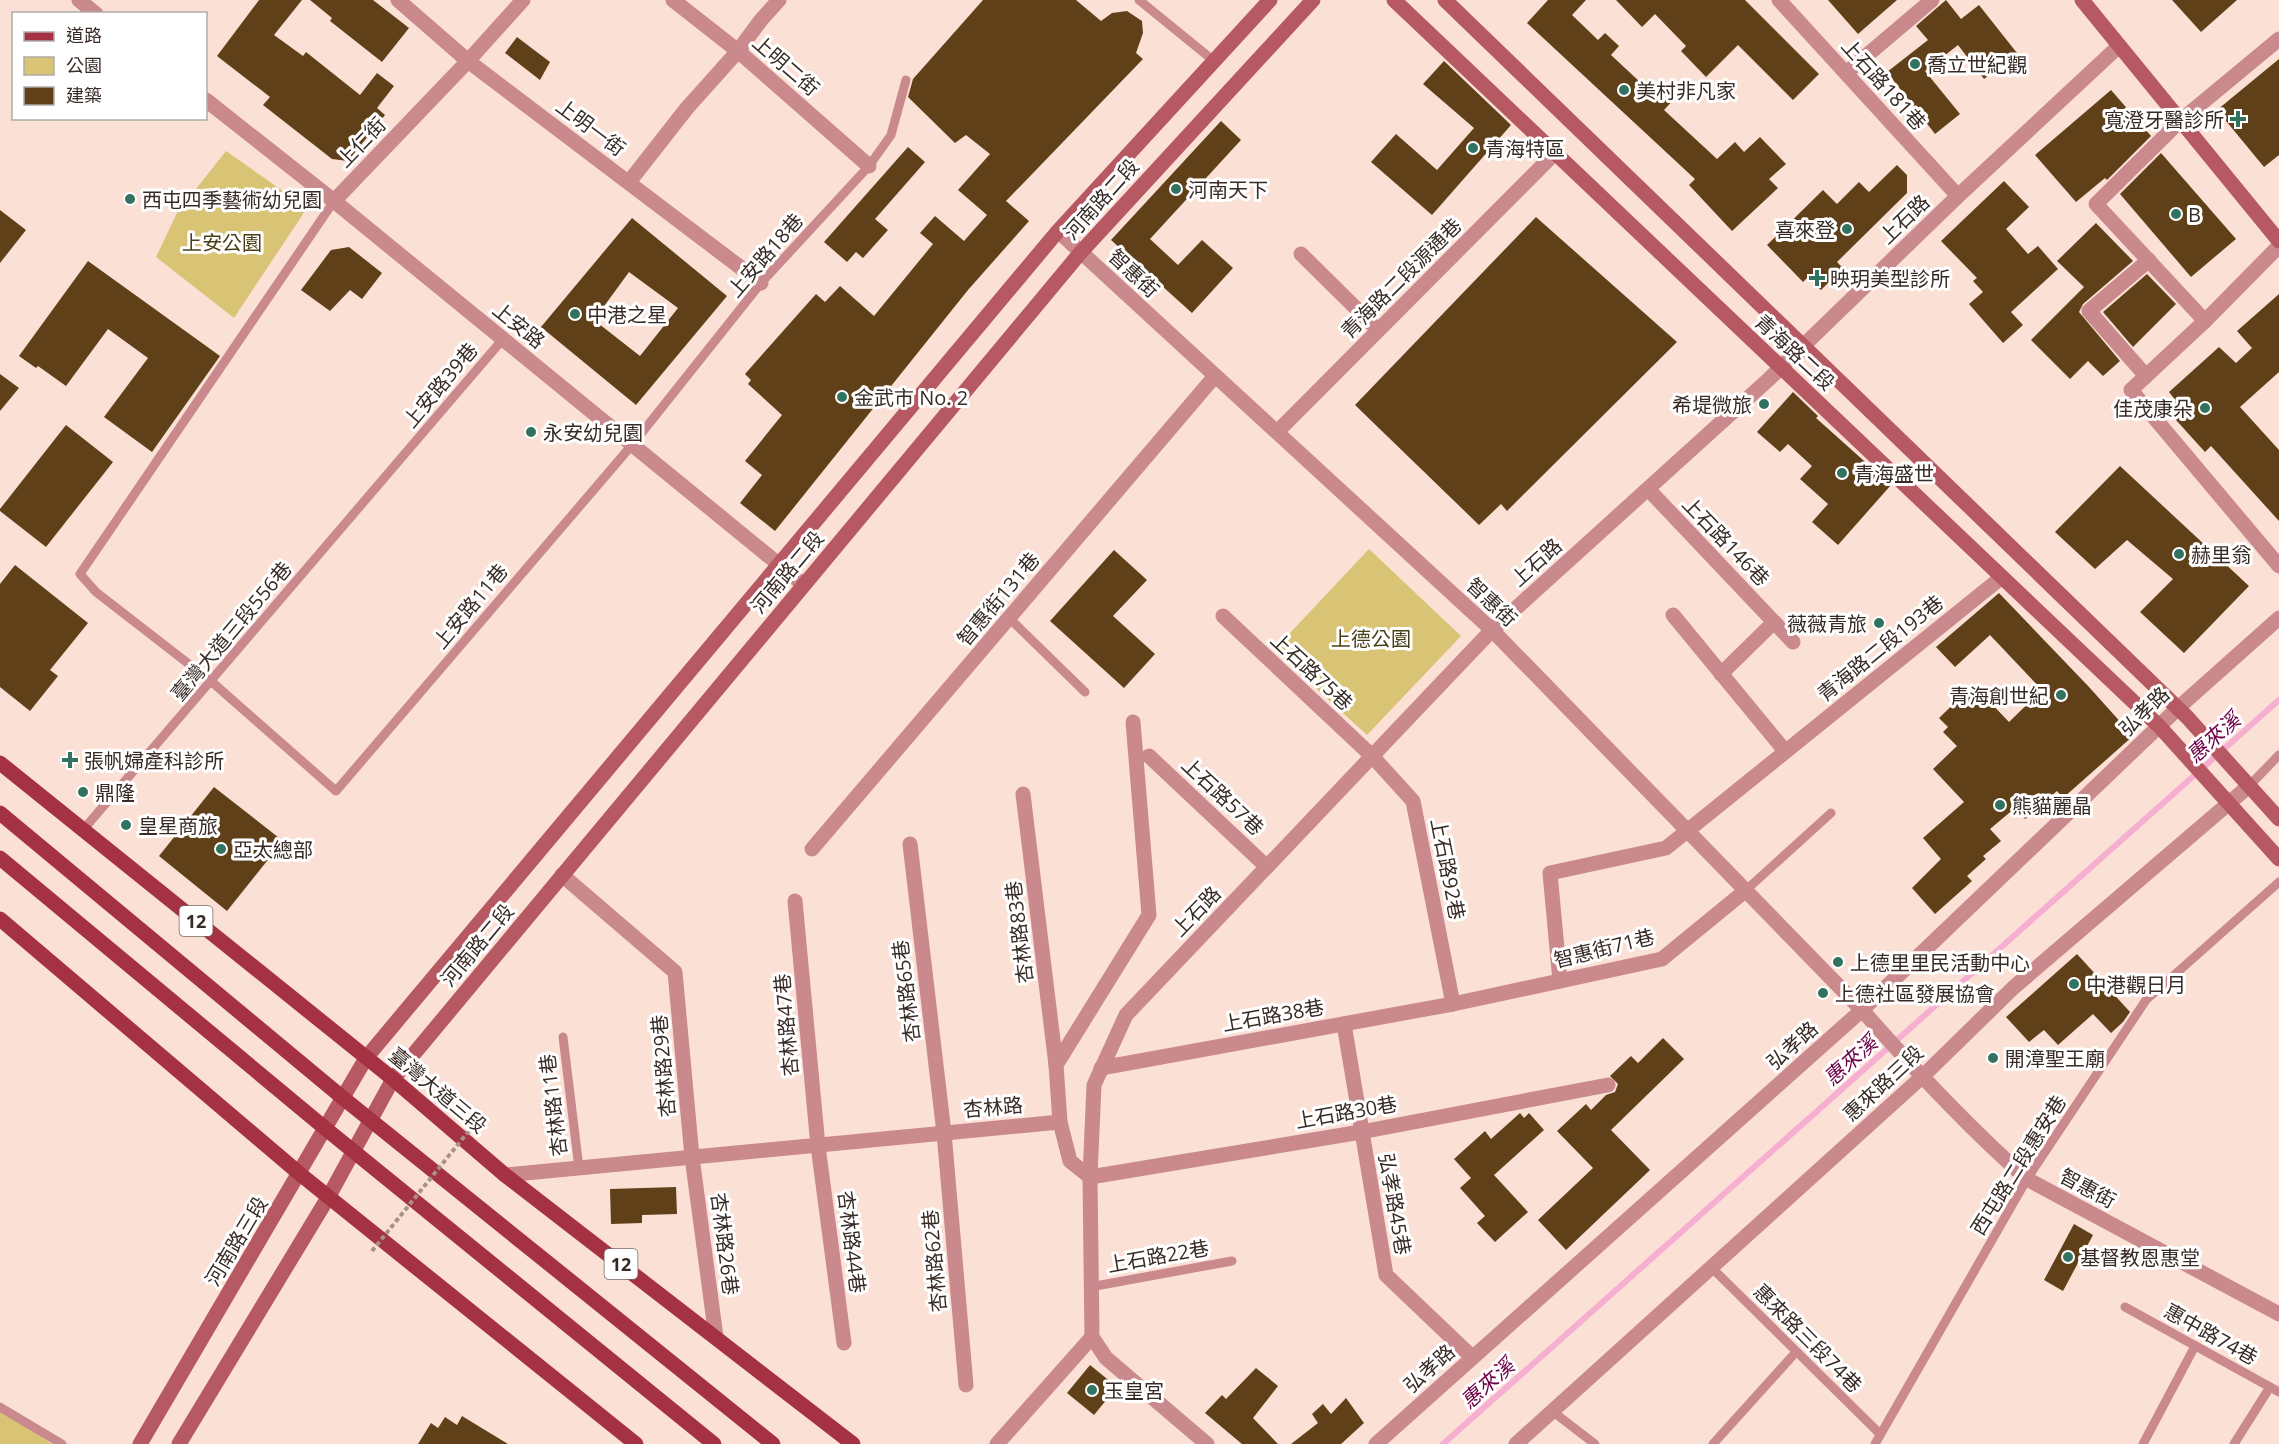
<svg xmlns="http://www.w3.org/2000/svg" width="2279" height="1444" font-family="'Open Sans','Noto Sans TC',sans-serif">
  <rect width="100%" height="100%" fill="#fbe0d5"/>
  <!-- green -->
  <g fill="#d9c476">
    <path d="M226,151L307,208L234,318L156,257L177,213Z"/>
    <path d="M1369,549L1461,636L1367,735L1274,650Z"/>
    <path d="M0,1409L52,1444H0Z"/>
  </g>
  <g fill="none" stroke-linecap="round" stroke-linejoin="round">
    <!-- stream -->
    <path stroke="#f7afd1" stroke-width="6" d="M1443,1444L2279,700"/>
  </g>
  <!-- building -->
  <g fill="#604019" fill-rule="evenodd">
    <path d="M259,0H302L274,35L303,56L306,52L360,95L377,73L394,86L377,108L385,115L348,161L332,159L263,105L270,97L217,56Z"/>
    <path d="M310,0H373L409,28L382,62L330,21L332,18Z"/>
    <path d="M983,0H1076L1101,21L1112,13L1127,11L1142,21L1143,33L1136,53L1143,59L1006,201L1029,221L968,290L775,531L740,503L762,475L745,461L782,415L748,384L751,380L745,374L816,294L825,302L840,286L874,316L933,244L920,233L935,216L964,241L987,215L958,190L990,154L966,135L955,143L908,97L913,79Z"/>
    <path d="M1548,0H1586L1572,15L1598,40L1605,33L1619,46L1611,55L1655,96L1664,86L1676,97L1664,110L1717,159L1735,142L1744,152L1760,137L1786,164L1769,179L1778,188L1732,231L1689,185L1695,179L1527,23Z"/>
    <path d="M1616,0H1745L1819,74L1793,100L1738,45L1706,77L1681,51L1686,46L1655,14L1642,27Z"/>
    <path d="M1828,0H1897L1858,34Z"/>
    <path d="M1946,0L1961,19L1979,5L2017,53L1984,79L1958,45L1925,71L1960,114L1935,134L1887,72L1928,40L1916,26Z"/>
    <path d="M2172,0H2237L2201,32Z"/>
    <path d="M517,37L550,62L540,80L505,53Z"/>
    <path d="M2279,59V155L2264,167L2217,110Z"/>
    <path d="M1444,61L1511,125L1432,215L1371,162L1396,134L1437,170L1474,128L1423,84Z"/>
    <path d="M2111,90L2151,136L2107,180L2105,178L2076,202L2035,155Z"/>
    <path d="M1221,121L1241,140L1150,239L1178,265L1202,240L1233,268L1192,313L1111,240Z"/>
    <path d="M908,147L925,162L875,219L888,230L863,258L856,252L847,262L824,242Z"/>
    <path d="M2161,153L2236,239L2191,277L2120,194Z"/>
    <path d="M1897,165L1907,175V193L1837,262L1843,268L1821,290L1808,277L1803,282L1767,245L1823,190L1837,204L1859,182L1869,192Z"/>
    <path d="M2004,181L2029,207L2006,229L2028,254L2038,246L2058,269L2011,312L2023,325L2003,343L1969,304L1983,292L1973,281L1977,278L1941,241Z"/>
    <path d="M0,210L26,230L0,263Z"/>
    <path d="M1536,217L1677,342L1507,511L1501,504L1479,525L1355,405Z"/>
    <path d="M632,218L727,296L636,405L541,327ZM629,272L678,308L640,356L594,320Z"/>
    <path d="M2096,223L2133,261L2083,304L2079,312L2120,361L2103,376L2088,361L2070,379L2031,340L2084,287L2057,261Z"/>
    <path d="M349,247L382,273L362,299L350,290L330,311L301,290L331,250Z"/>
    <path d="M88,261L220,356L152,452L104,417L148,358L108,329L66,386L38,366L36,368L19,356Z"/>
    <path d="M2147,274L2176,304L2133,347L2103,312Z"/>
    <path d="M2279,294V372L2240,407L2279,450V521L2211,446L2205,452L2166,409L2176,401L2169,392L2219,347L2236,363L2252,348L2237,331Z"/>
    <path d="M0,374L19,388L0,411Z"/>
    <path d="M1793,392L1818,416L1816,418L1891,485L1838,545L1812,522L1828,504L1800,479L1812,466L1788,444L1780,452L1757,432Z"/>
    <path d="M66,425L113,462L46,547L0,511V509Z"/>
    <path d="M2120,466L2249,586L2184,653L2140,612L2173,579L2127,540L2095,569L2055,532Z"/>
    <path d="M1114,550L1147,580L1113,616L1155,654L1124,688L1050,621Z"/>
    <path d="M15,565L88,623L50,670L58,676L30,711L0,687V584Z"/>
    <path d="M1999,593L2089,687L2133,736L2063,798L2057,791L2025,819L2015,808L1990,829L2001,841L1983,856L1986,859L1967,876L1972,881L1935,914L1912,888L1941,859L1923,838L1964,802L1933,769L1957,746L1943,732L1948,727L1939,718L1969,689L1983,703L1987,699L2009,722L2042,690L1990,635L1955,667L1936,647Z"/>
    <path d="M214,787L283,841L227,911L159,856Z"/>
    <path d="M2077,954L2130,1012L2123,1022L2111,1033L2093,1014L2058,1045L2044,1030L2029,1042L2006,1017Z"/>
    <path d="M1663,1038L1684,1059L1611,1130L1650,1170L1566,1250L1538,1220L1593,1168L1557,1131L1586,1104L1591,1110L1606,1095L1615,1092L1618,1084L1610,1076L1631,1056L1638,1063Z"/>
    <path d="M1520,1113L1524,1118L1529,1113L1544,1130L1494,1175L1528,1212L1495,1242L1477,1223L1485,1216L1460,1188L1471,1178L1454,1159L1485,1131L1491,1139Z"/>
    <path d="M676,1187L677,1214L642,1215V1223L611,1224L610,1189Z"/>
    <path d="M2074,1224L2093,1235L2063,1291L2044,1280Z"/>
    <path d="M1090,1365L1117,1387L1094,1415L1067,1393Z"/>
    <path d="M1256,1368L1278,1386L1253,1418L1278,1444H1242L1205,1413L1222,1395L1226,1399Z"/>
    <path d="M1346,1398L1364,1423L1341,1444H1291L1318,1423L1312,1414L1323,1404L1331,1414Z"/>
    <path d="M462,1416L508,1444H418L431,1423L438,1428L445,1417L457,1425Z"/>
  </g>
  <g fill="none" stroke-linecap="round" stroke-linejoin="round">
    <!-- lane -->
    <g stroke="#ca898d" stroke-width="9">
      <path d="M1139,0L1214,61"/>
      <path d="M334,201L80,574L96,592L212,682L336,791L632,445L761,283L869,166L891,135L906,80"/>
      <path d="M1009,618L1085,692"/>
      <path d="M2249,786L2279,755"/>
      <path d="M83,830L503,339"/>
      <path d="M1745,891L1831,813"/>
      <path d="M563,1037L579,1168"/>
      <path d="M1711,1267L1880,1434"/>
      <path d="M1090,1287L1232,1261"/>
      <path d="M2125,1307L2279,1392"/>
      <path d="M0,1407L62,1444"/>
      <path d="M1552,1411L1595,1444"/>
      <path d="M1713,1444L1796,1352"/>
      <path d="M1875,1444L2027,1179L2146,1000L2279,882"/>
      <path d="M2143,1444L2195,1346"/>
      <path d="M2234,1444L2270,1387"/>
    </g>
    <!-- street -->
    <g stroke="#ca898d" stroke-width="15">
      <path d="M79,0L96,14"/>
      <path d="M398,0L468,61L761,283"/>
      <path d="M673,0L738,51L869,166"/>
      <path d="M1779,0L1958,196"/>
      <path d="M1846,73L1932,0"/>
      <path d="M206,100L334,201L804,585"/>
      <path d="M629,182L687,108L738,51L761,20L779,0"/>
      <path d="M334,201L468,61L523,0"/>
      <path d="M1058,231L1492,630L1862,1010C1913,1068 1969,1128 2027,1179L2279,1314"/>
      <path d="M2279,246L2205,321L2131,390L2279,566"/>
      <path d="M1301,254L1378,330"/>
      <path d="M2205,321L2096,204L2180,121L2279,39"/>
      <path d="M2146,376L2089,311L2149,260"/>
      <path d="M1277,432L1555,153"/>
      <path d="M1648,489L1793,642"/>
      <path d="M1673,615L1785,751"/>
      <path d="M1223,616L1372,756L1413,801L1453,1004"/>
      <path d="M1721,674L1774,622"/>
      <path d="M1149,756L1267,867"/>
      <path d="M1023,794L1056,1065L1060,1122L1070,1161L1090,1177L1361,1132L1608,1085"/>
      <path d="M910,844L944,1133L966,1385"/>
      <path d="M812,849L1215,376"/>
      <path d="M562,875L675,972L692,1157L716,1337"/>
      <path d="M795,901L818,1146L844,1343"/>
      <path d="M1560,981L1550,873L1666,848L2002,577"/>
      <path d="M1344,1024L1386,1275L1472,1357"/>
      <path d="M1056,1065L1149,915L1133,722"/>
      <path d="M1101,1068L1453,1004L1662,959L1745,891"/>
      <path d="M505,1175L1060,1122"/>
      <path d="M997,1444L1092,1337"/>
      <path d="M1207,1444L1106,1358L1092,1337L1090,1177L1094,1085L1126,1015L1492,630L1769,379L1958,196L2119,46"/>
      <path d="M1376,1444L1862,1010L2178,708L2279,618"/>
      <path d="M1516,1444L1923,1076L2013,988L2249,786"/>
    </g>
    <!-- secondary -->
    <g stroke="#b65962" stroke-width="15">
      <path d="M1394,0L2159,726L2279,859"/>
      <path d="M1445,0L2187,717L2279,819"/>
      <path d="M2082,0L2279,241"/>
      <path d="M140,1444L366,1058L1058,231L1270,0"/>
      <path d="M179,1444L329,1196L393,1079L1081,252L1313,0"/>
    </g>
    <!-- primary -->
    <g stroke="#a53243" stroke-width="15">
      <path d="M0,763L393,1079L505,1175L853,1444"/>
      <path d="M0,813L343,1098L773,1444"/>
      <path d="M0,858L326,1129L714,1444"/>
      <path d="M0,919L300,1174L636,1444"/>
    </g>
    <!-- path-bridge -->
    <path stroke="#a79289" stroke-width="4" stroke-dasharray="4.5 3" stroke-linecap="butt" d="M372,1251L472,1127"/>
  </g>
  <!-- markers -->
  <g fill="#327261" stroke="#fff" stroke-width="2">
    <circle cx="1915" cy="64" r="6"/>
    <circle cx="1624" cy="90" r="6"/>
    <path d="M2235 110h6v6h6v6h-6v6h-6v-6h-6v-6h6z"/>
    <circle cx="1473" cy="148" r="6"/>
    <circle cx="1176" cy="189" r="6"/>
    <circle cx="130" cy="199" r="6"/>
    <circle cx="2176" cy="214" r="6"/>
    <circle cx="1847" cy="229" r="6"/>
    <path d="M1814 269h6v6h6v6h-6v6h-6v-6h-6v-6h6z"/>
    <circle cx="575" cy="314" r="6"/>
    <circle cx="842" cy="397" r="6"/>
    <circle cx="1764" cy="404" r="6"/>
    <circle cx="2205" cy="408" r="6"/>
    <circle cx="531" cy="432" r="6"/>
    <circle cx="1842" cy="473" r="6"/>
    <circle cx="2179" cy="554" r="6"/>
    <circle cx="1879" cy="623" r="6"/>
    <circle cx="2061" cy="695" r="6"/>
    <path d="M67 751h6v6h6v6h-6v6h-6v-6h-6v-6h6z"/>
    <circle cx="83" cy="792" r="6"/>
    <circle cx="2000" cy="805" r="6"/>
    <circle cx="126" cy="825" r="6"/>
    <circle cx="221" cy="849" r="6"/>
    <circle cx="1838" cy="962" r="6"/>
    <circle cx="2074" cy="984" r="6"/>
    <circle cx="1823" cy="993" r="6"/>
    <circle cx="1993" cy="1058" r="6"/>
    <circle cx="2068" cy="1257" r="6"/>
    <circle cx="1092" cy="1390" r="6"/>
  </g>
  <g text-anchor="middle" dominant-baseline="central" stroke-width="6" stroke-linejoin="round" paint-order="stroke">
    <!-- shield labels -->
    <g fill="#fff" stroke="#746b67" stroke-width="1.5">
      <rect x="179.5" y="906" width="33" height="30" rx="4.5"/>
      <rect x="604.5" y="1249" width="33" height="30" rx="4.5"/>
    </g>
    <g font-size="18" font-weight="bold" fill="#382b26">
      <text x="196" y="921">12</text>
      <text x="621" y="1264">12</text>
    </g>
    <!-- poi labels -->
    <g font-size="20" fill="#382b26" stroke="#fff" text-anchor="start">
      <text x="1927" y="64">喬立世紀觀</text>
      <text x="1636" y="90">美村非凡家</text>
      <text x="2224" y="119" text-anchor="end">寬澄牙醫診所</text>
      <text x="1485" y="148">青海特區</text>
      <text x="1188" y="189">河南天下</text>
      <text x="142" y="199">西屯四季藝術幼兒園</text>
      <text x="2188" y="214">B</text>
      <text x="1835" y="229" text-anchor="end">喜來登</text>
      <text x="1830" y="278">映玥美型診所</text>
      <text x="587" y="314">中港之星</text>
      <text x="854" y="397">金武市 No. 2</text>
      <text x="1752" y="404" text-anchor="end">希堤微旅</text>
      <text x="2193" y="408" text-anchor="end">佳茂康朵</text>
      <text x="543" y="432">永安幼兒園</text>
      <text x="1854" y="473">青海盛世</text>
      <text x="2191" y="554">赫里翁</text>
      <text x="1867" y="623" text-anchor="end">薇薇青旅</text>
      <text x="2049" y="695" text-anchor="end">青海創世紀</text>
      <text x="84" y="760">張帆婦產科診所</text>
      <text x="95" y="792">鼎隆</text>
      <text x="2012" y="805">熊貓麗晶</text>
      <text x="138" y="825">皇星商旅</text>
      <text x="233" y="849">亞太總部</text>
      <text x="1850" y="962">上德里里民活動中心</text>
      <text x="2086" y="984">中港觀日月</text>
      <text x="1835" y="993">上德社區發展協會</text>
      <text x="2005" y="1058">開漳聖王廟</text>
      <text x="2080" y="1257">基督教恩惠堂</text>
      <text x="1104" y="1390">玉皇宮</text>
    </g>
    <!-- street labels -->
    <g font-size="20" fill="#382b26" stroke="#fff">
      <text transform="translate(786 65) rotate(41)">上明二街</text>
      <text transform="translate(1884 84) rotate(48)">上石路181巷</text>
      <text transform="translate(591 127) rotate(37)">上明一街</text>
      <text transform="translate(361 142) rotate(-46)">上仁街</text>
      <text transform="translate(1101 199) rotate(-48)">河南路二段</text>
      <text transform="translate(1904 219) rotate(-44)">上石路</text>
      <text transform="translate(765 255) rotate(-49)">上安路18巷</text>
      <text transform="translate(1134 273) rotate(43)">智惠街</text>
      <text transform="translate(1401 278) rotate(-45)">青海路二段源通巷</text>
      <text transform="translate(519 325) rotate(39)">上安路</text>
      <text transform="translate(1795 352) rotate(43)">青海路二段</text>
      <text transform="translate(440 385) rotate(-50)">上安路39巷</text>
      <text transform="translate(1726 541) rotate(46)">上石路146巷</text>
      <text transform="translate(1536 562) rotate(-42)">上石路</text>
      <text transform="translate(787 572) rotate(-50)">河南路二段</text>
      <text transform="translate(998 599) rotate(-50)">智惠街131巷</text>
      <text transform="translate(1492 602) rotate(43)">智惠街</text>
      <text transform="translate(470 606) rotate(-50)">上安路11巷</text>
      <text transform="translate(231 631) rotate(-50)">臺灣大道三段556巷</text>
      <text transform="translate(1880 648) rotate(-39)">青海路二段193巷</text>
      <text transform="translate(1312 671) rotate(43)">上石路75巷</text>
      <text transform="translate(2144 711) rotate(-44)">弘孝路</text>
      <text transform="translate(1223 796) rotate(43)">上石路57巷</text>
      <text transform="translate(1448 869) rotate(79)">上石路92巷</text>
      <text transform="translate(1196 911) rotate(-46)">上石路</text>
      <text transform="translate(1019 932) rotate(-97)">杏林路83巷</text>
      <text transform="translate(477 945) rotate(-50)">河南路二段</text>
      <text transform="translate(1604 948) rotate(-14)">智惠街71巷</text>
      <text transform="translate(906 991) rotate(-97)">杏林路65巷</text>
      <text transform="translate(1273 1015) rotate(-10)">上石路38巷</text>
      <text transform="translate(786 1025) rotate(-95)">杏林路47巷</text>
      <text transform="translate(1792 1045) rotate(-42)">弘孝路</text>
      <text transform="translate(663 1066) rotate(-95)">杏林路29巷</text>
      <text transform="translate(1883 1083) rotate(-43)">惠來路三段</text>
      <text transform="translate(438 1090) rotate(40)">臺灣大道三段</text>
      <text transform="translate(553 1105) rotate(-97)">杏林路11巷</text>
      <text transform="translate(993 1107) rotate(-5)">杏林路</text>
      <text transform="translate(1346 1112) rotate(-10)">上石路30巷</text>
      <text transform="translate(2018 1165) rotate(-58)">西屯路二段惠安巷</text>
      <text transform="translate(2088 1188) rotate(28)">智惠街</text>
      <text transform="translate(1395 1204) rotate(80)">弘孝路45巷</text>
      <text transform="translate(236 1241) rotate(-59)">河南路三段</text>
      <text transform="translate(852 1242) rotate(83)">杏林路44巷</text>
      <text transform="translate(725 1244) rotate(83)">杏林路26巷</text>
      <text transform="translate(1158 1256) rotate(-10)">上石路22巷</text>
      <text transform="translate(934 1261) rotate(-95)">杏林路62巷</text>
      <text transform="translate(2211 1334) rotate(29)">惠中路74巷</text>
      <text transform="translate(1808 1338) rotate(45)">惠來路三段74巷</text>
      <text transform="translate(1429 1368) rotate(-42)">弘孝路</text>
    </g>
    <!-- park labels -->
    <g font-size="20" fill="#4a4018" stroke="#fff">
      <text x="222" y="242">上安公園</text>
      <text x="1371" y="638">上德公園</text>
    </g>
    <!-- water labels -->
    <g font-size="21" font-style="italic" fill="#6c0046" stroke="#fff">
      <text transform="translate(2213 737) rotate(-42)">惠來溪</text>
      <text transform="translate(1850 1060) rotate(-42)">惠來溪</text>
      <text transform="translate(1487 1383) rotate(-42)">惠來溪</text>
    </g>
  </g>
  <!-- legend -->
  <rect x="12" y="12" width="195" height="108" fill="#ffffff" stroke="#afaaa8" stroke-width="1.5"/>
  <rect x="24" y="32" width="30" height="9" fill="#a53243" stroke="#afaaa8" stroke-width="1.5"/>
  <text x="66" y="42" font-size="18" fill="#382b26">道路</text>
  <rect x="24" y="57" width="30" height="18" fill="#d9c476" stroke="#afaaa8" stroke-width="1.5"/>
  <text x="66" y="72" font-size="18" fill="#382b26">公園</text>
  <rect x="24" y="87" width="30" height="18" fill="#604019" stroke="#afaaa8" stroke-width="1.5"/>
  <text x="66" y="102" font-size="18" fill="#382b26">建築</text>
</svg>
